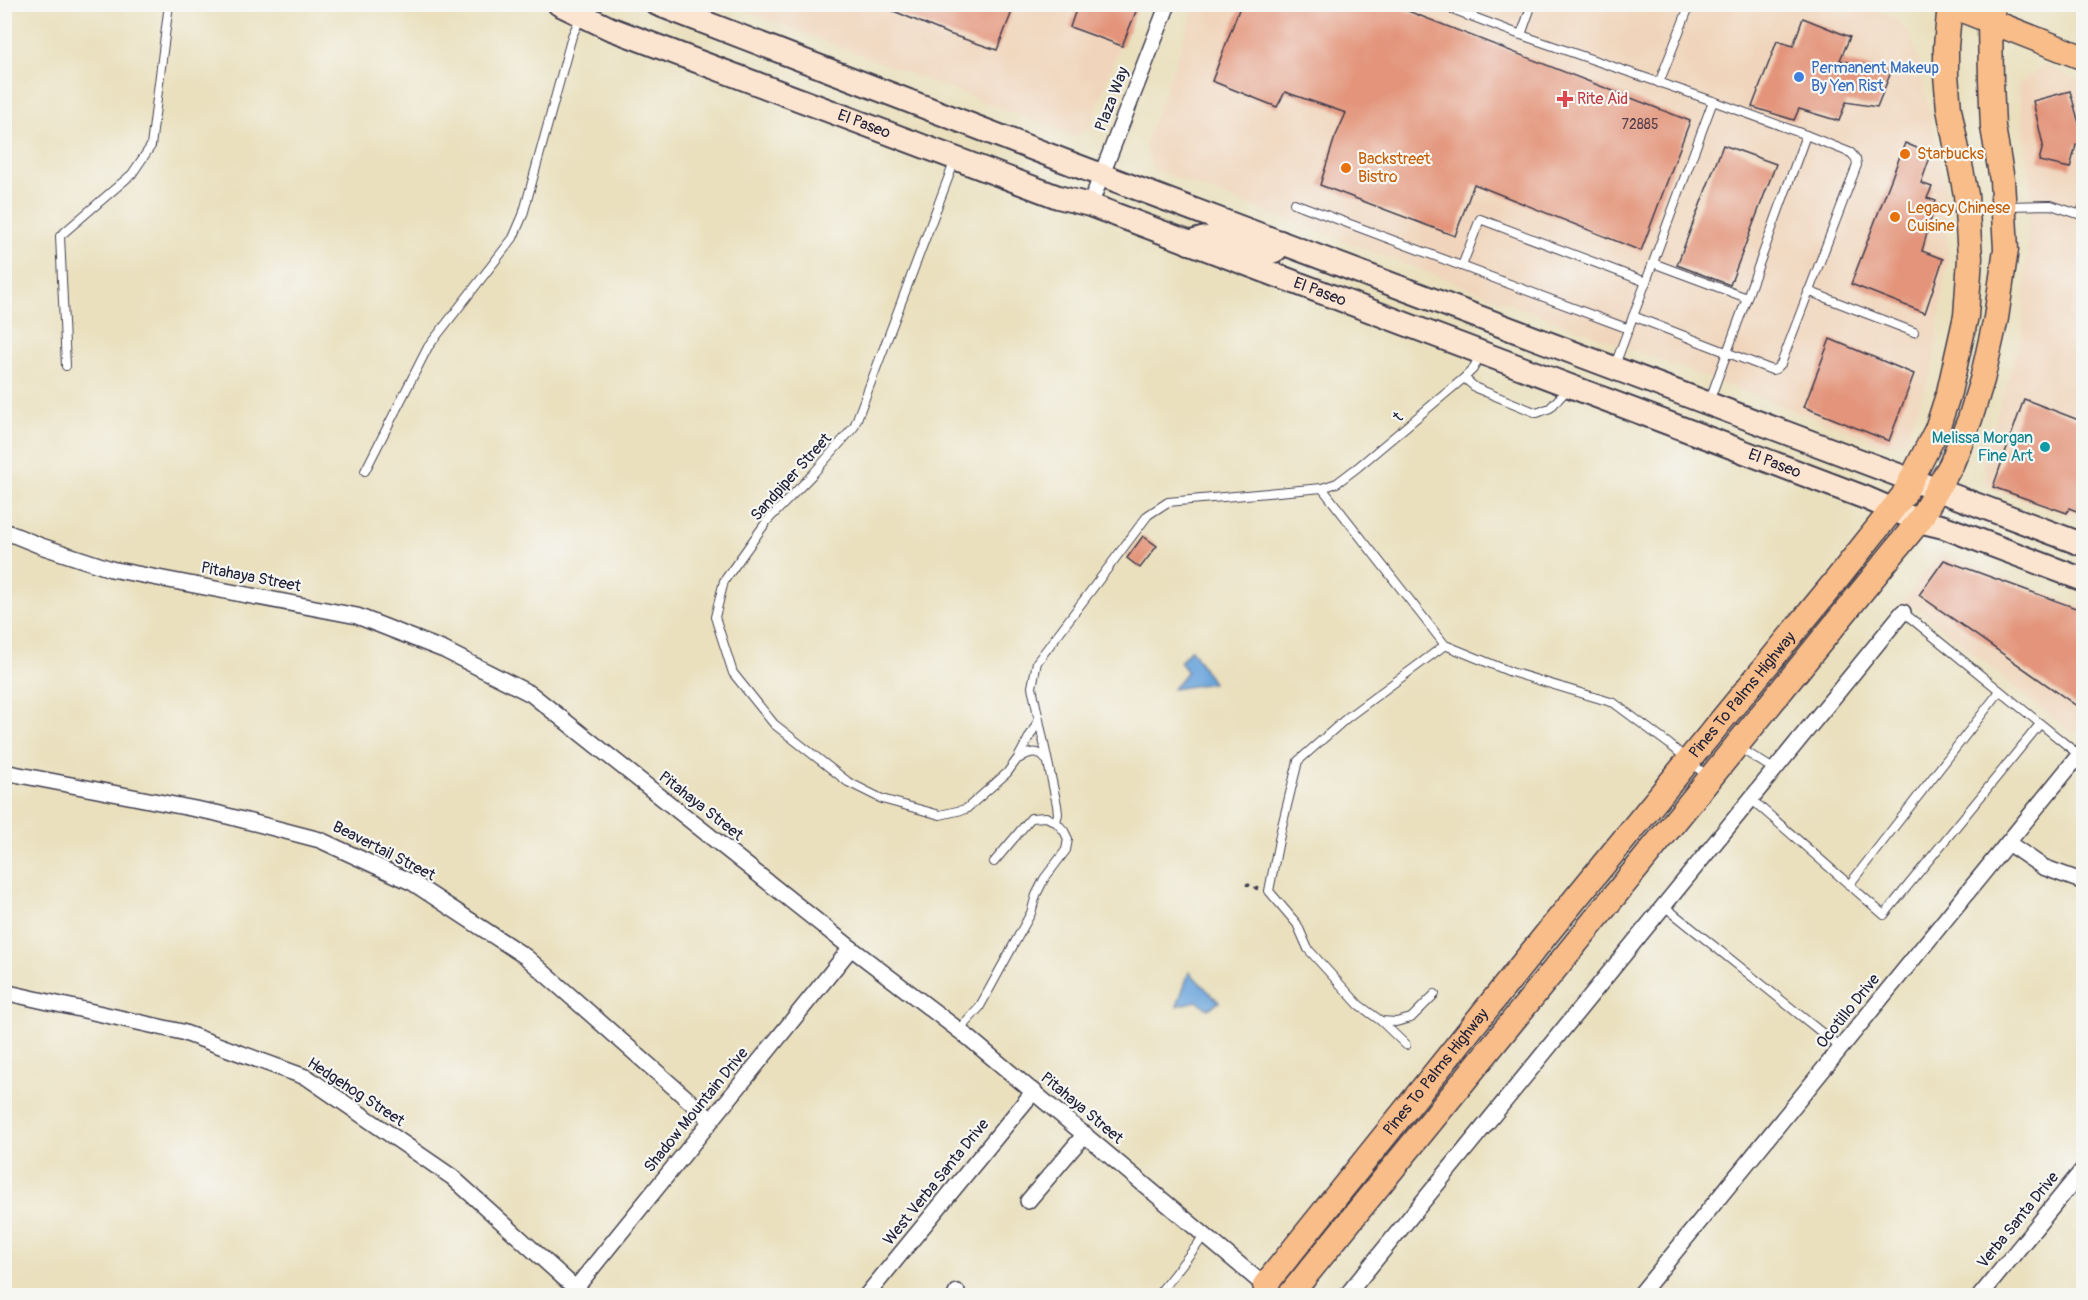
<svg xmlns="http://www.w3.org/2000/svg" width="2088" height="1300" font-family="Pangolin,sans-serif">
  <rect width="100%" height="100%" fill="#f6f6f2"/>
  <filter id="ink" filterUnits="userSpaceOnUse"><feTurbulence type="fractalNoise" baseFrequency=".0167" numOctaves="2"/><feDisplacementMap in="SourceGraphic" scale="12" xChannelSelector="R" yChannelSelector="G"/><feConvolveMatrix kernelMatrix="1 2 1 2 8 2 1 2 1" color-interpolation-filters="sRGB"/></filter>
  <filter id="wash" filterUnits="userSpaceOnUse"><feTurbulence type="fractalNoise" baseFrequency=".008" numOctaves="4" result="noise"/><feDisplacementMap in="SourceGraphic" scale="24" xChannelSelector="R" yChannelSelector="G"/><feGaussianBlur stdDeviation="1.35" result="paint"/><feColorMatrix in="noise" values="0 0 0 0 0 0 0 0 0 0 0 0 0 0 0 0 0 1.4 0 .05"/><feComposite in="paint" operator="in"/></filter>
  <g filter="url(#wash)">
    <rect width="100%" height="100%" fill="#eae0be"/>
    <!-- built -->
    <g fill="#f0d5bc">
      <path d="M730,5H1135L1090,127L1074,136Z"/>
      <path d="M1196,5H1863L1896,19L1912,37L1919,64L1945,185L1948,255L1933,367L1906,440L1885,445L1153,169L1145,145Z"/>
      <path d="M2044,65L2083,83V520L1987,486L1983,460L2022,333L2031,190L2018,85Z"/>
      <path d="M1939,552L2083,607V722L2074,735L1917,608L1901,605Z"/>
    </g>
    <!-- water -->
    <g fill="#6ca5db" stroke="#47648b" stroke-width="1.5">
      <path d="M1191,649L1213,683L1173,689L1187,671L1180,662Z"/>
      <path d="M1189,972L1219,1002L1208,1009L1197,1001L1177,1006Z"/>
    </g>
    <g id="blocks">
      <!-- building -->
      <g fill="#e3947a">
        <path d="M877,4H1015L997,50L946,33Z"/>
        <path d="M1078,4H1139L1122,46L1070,27Z"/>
        <path d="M1241,4H1390L1690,121L1641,251L1474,184L1455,236L1320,185L1334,140L1346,113L1285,92L1277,107L1212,81Z"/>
        <path d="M1803,18L1850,37L1840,60L1891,72L1877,107L1846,102L1839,121L1799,109L1794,120L1752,107L1777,41L1793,46Z"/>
        <path d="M2070,91L2084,141V143L2076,145L2070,168L2039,161L2043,145L2033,101Z"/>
        <path d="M1905,143L1931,154L1921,183L1932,187L1927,198L1936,201L1922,251L1943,259L1925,313L1851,284Z"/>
        <path d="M1723,145L1776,164L1730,285L1677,265Z"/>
        <path d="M1830,339L1914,374L1889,441L1804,407Z"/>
        <path d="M2024,399L2084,422V514L2069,508L2067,513L1993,487Z"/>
        <path d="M1143,536L1157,546L1140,568L1127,558Z"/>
        <path d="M1944,560L2084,611V711L1919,595Z"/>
      </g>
    </g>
  </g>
  <g filter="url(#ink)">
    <use href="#blocks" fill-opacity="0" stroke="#403e4f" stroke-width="1.5"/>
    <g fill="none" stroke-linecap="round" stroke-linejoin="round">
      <defs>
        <g id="lane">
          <path d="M1439,4L1521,35L1713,101"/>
          <path d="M1468,16L1473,4"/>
          <path d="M1521,35L1532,4"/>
          <path d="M1659,83L1690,4"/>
          <path d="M955,160L854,427L812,475L767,521L724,581L715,617L733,673L774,724L848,782L882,799L940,815L966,809L1007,773L1018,758L1038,721"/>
          <path d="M1294,203L1629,329"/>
          <path d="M2006,206L2051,205L2084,216"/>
          <path d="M2080,214L2084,205"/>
          <path d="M1653,263L1747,298"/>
          <path d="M1462,266L1480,219L1646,282"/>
          <path d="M1808,291L1914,332"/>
          <path d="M1633,316L1772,370L1776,369L1781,364L1857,165L1856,159L1851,153L1806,135"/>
          <path d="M1615,365L1713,101L1806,135L1709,402"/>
          <path d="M66,366L60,236L132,174L151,146L169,4"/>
          <path d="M1464,378L1476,388L1537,413L1550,408L1568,389"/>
          <path d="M365,471L428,347L513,238L523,215L572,36L581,17"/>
          <path d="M1322,488L1337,483L1358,467L1464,378L1473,369L1480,355"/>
          <path d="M1903,612L2079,755"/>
          <path d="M1738,747L1775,770"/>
          <path d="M1020,758C1029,752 1038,749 1045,759"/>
          <path d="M1751,799L1884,915L2040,724"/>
          <path d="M994,862L1031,818L1046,817L1056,822"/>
          <path d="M1849,885L2000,691"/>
          <path d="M1664,906L1841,1048"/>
          <path d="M1435,994L1411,1018L1396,1022L1381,1021L1359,1005L1308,949L1297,924L1269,891L1281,830L1298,761L1348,717L1445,645"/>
          <path d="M1381,1021L1406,1045"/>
          <path d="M959,1030L979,1008L1031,913L1036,895L1044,879L1066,850L1068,839L1064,831L1056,822L1058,814L1057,805L1032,687L1037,662L1148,515L1168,502L1322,488L1445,645L1511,672L1614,703L1669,744L1707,776"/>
          <path d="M1157,1296L1205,1235"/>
        </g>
        <g id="street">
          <path d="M1090,205L1168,4"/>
          <path d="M4,531L41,546L111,569L357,616L444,650L531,694L851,948L969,1038L1277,1296"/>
          <path d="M4,772L216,813L320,840L413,883L526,957L710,1119"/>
          <path d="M2008,843L2043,867L2084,882"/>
          <path d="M4,992L182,1032L308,1078L452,1177L575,1288"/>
          <path d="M1028,1201L1085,1134"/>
          <path d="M570,1295L851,948"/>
          <path d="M866,1296L1034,1091"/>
          <path d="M955,1296L957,1292"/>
          <path d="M1346,1296L1903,612"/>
          <path d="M1639,1296L2084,749"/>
          <path d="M1980,1296L2084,1168"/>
        </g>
        <g id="secondary">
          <path id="s1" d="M559,4L609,28L1058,197L1090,205L1697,434L1866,498L1919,521L1944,527L2084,580"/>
          <path d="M657,4L1075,165L2084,545"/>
          <path d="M1189,243C1200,239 1210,236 1222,238C1238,240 1260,260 1276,250L1280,242"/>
        </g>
        <g id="primary">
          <path d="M1947,4L2084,58"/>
          <path id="s2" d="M1265,1285L1549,931L1838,578L1903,496L1937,429L1949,392L1966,316L1970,258L1966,195L1949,109L1946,75V46L1950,4"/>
          <path d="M1289,1296L1919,521L1951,465L1970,419L1982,380L1996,318L2006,249L2002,180L1993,127L1991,81L1990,22L1994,4"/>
        </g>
      </defs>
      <!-- lane casing -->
      <use href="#lane" stroke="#403e4f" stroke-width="10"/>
      <!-- street casing -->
      <use href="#street" stroke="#403e4f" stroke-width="18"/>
      <!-- secondary casing -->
      <use href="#secondary" stroke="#403e4f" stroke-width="26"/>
      <!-- primary casing -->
      <use href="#primary" stroke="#403e4f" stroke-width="27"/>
      <!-- path -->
      <path stroke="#403e4f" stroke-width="3" stroke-dasharray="4.5 4.5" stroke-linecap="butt" d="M1246,884L1258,889"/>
      <!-- lane -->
      <use href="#lane" stroke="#fff" stroke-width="8"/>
      <!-- street -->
      <use href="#street" stroke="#fff" stroke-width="15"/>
      <!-- secondary -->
      <use href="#secondary" stroke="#fce5d0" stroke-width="22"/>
      <!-- primary -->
      <use href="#primary" stroke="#f8bd89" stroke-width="24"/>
    </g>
  </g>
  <!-- markers -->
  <circle fill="#3f7fe0" stroke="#f6f6f2" stroke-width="2" cx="1799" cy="77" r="6"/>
  <path fill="#e0444e" stroke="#f6f6f2" stroke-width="2" d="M1562 90h6v6h6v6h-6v6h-6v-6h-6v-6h6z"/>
  <g fill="#e8710a" stroke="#f6f6f2" stroke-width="2">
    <circle cx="1905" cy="154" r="6"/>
    <circle cx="1346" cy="168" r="6"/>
    <circle cx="1895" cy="217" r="6"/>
  </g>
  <circle fill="#0f9aa8" stroke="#f6f6f2" stroke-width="2" cx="2045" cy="447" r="6"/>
  <g text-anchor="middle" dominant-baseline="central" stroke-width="4.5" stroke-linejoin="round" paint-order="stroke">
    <!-- number labels -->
    <g font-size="14" fill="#523e4b">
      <text x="1640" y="124">72885</text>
    </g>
    <!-- shop labels -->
    <g font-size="16" fill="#366cbe" stroke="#f6f6f2" text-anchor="start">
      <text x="1811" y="68">Permanent Makeup<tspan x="1811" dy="18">By Yen Rist</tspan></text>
    </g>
    <!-- street labels -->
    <g font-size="16" fill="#22223b" stroke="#f6f6f2">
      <text transform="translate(1112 99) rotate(-69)">Plaza Way</text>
      <text stroke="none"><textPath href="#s1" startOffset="328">El Paseo</textPath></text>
      <text stroke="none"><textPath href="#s1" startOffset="814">El Paseo</textPath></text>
      <text transform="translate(1398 417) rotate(-40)">t</text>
      <text stroke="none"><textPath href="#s1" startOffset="1300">El Paseo</textPath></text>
      <text transform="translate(791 477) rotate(-48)">Sandpiper Street</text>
      <text transform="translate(251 577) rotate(11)">Pitahaya Street</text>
      <text stroke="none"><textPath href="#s2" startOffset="759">Pines To Palms Highway</textPath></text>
      <text transform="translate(701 806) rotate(38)">Pitahaya Street</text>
      <text transform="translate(384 851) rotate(27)">Beavertail Street</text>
      <text transform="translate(1848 1011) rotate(-51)">Ocotillo Drive</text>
      <text stroke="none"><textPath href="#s2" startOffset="273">Pines To Palms Highway</textPath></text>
      <text transform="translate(356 1092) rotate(33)">Hedgehog Street</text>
      <text transform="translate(1082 1108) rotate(40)">Pitahaya Street</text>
      <text transform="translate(696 1110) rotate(-51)">Shadow Mountain Drive</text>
      <text transform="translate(936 1182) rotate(-51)">West Verba Santa Drive</text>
      <text transform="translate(2018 1220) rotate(-51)">Verba Santa Drive</text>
    </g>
    <!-- health labels -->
    <g font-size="16" fill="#be3a42" stroke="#f6f6f2" text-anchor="start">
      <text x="1577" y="99">Rite Aid</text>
    </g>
    <!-- food labels -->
    <g font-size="16" fill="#c56008" stroke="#f6f6f2" text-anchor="start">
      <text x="1917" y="154">Starbucks</text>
      <text x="1358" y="159">Backstreet<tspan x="1358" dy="18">Bistro</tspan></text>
      <text x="1907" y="208">Legacy Chinese<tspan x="1907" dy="18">Cuisine</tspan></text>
    </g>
    <!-- culture labels -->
    <g font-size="16" fill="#0d838f" stroke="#f6f6f2" text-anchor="end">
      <text x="2033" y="438">Melissa Morgan<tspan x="2033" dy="18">Fine Art</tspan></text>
    </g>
  </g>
  <!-- margin -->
  <rect width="2088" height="1300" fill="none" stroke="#f6f6f2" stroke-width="24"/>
</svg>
